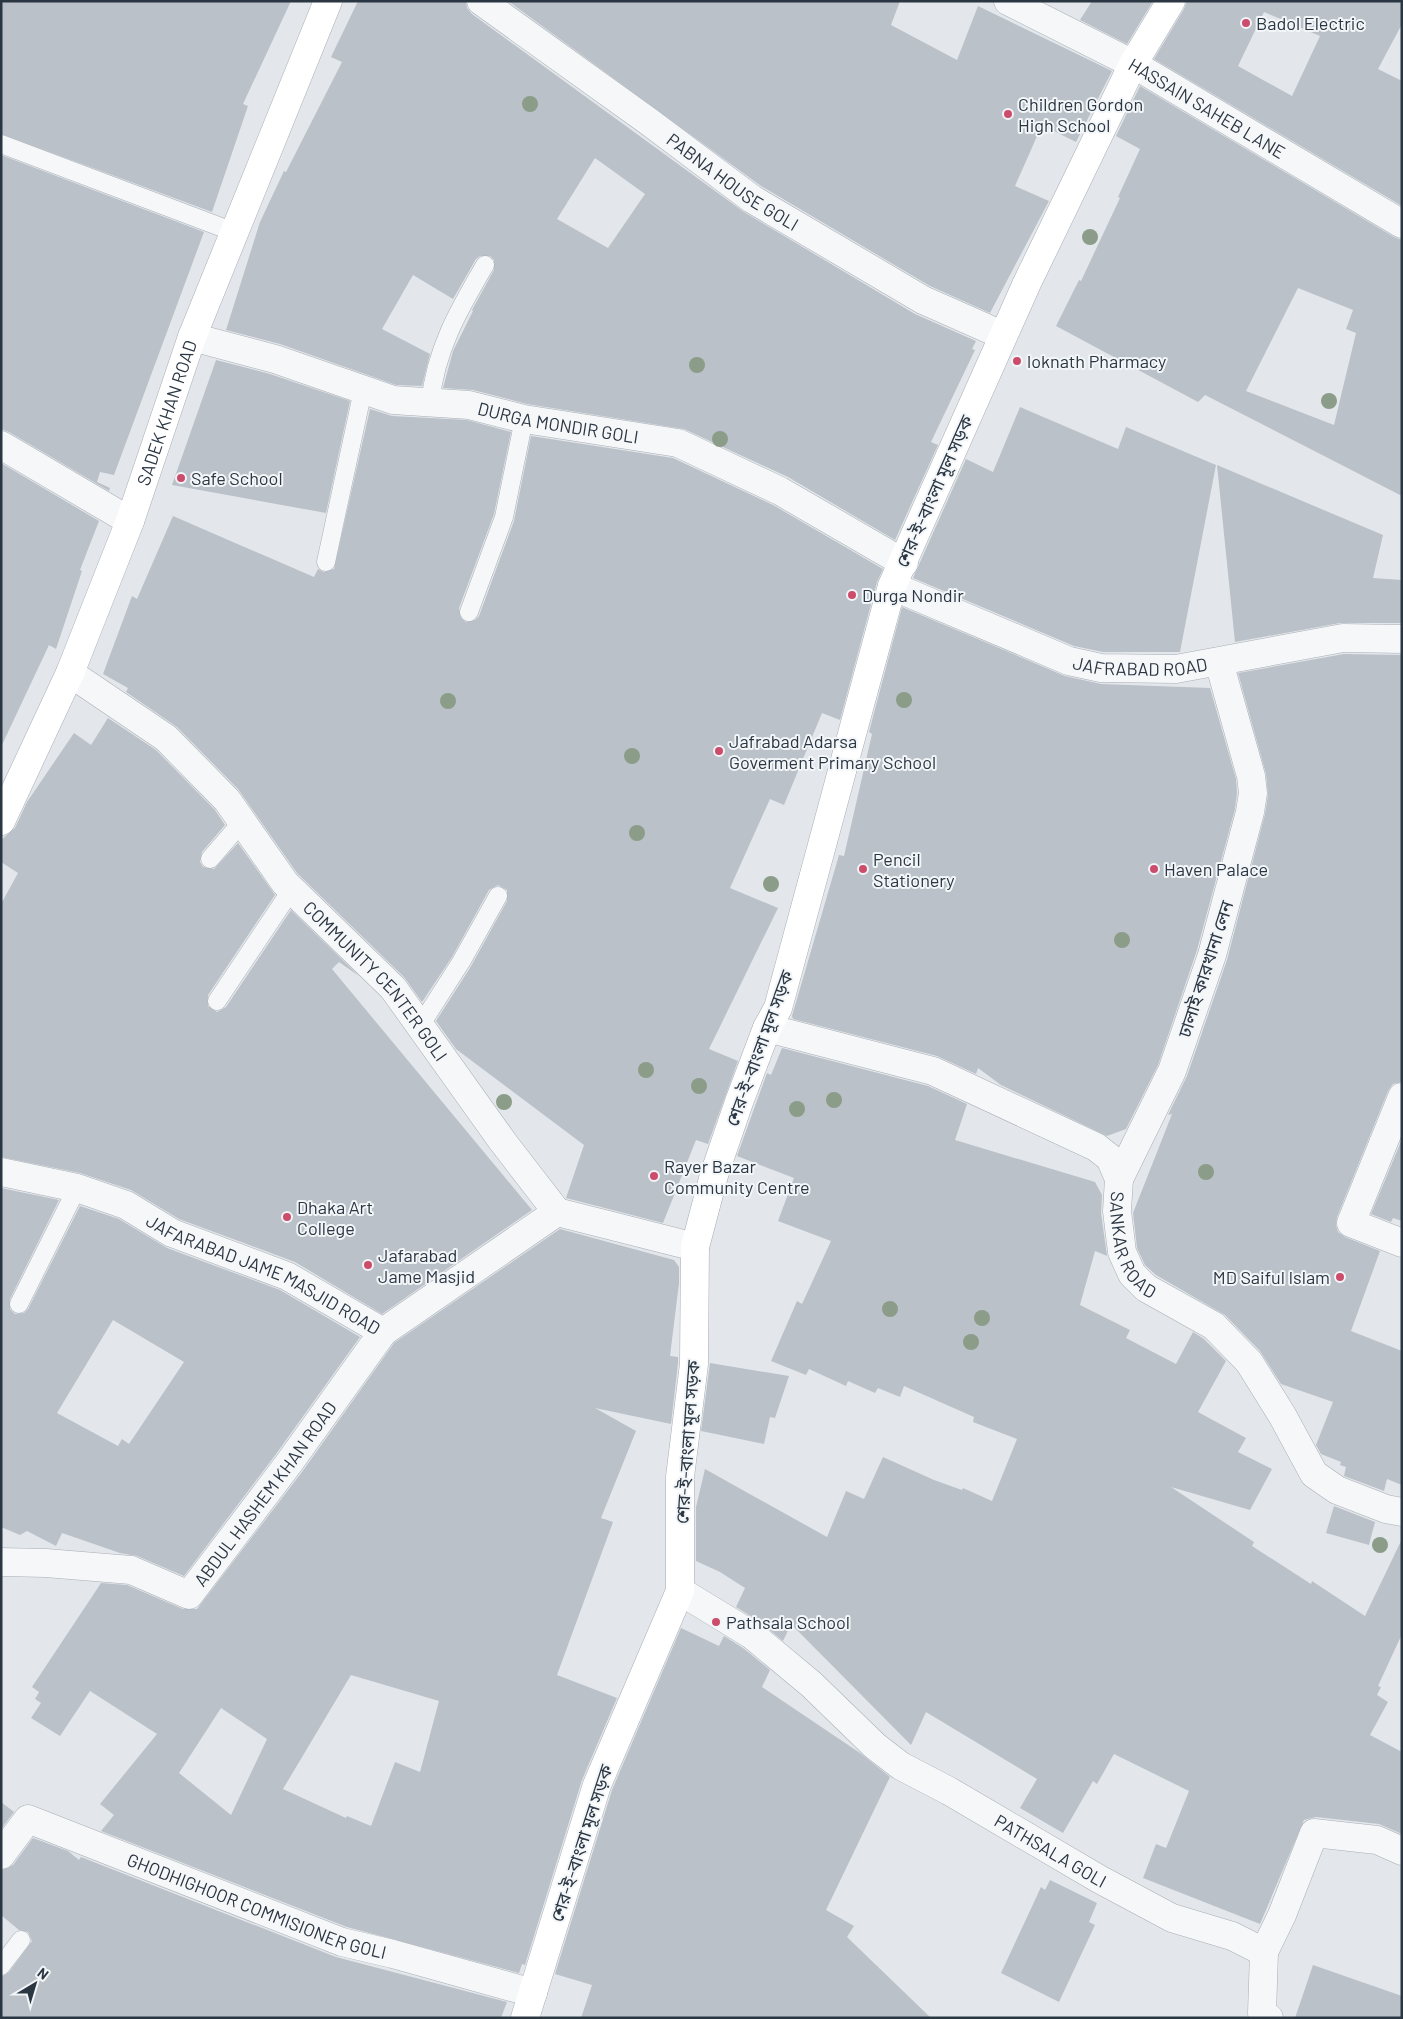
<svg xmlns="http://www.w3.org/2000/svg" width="1403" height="2019" font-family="Barlow,'Noto Sans Bengali',sans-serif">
  <rect width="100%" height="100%" fill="#e3e7eb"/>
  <!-- building -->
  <g fill="#bac1c8" fill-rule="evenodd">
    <path d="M1,1H291L243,104L248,106L212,212L1,134Z"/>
    <path d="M358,1H466L467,8L472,14L744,212L915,314L976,341L972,349L975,350L931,442L938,445L895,540L788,477L684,429L527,404L473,390L443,388L453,351L473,311L472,310L494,270V260L490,256H480L476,259L453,299L413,275L382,329L430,354L422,386L396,385L280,344L226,330L260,222L284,171L286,172L342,62L331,57ZM595,158L645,194L608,248L557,219Z"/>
    <path d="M508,1H900L891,25L957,60L978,6L1112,71L1076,142L1042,125L1015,186L1049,201L990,313L930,286L761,186Z"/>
    <path d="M1092,1H1153L1127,44L1080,20Z"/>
    <path d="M1187,1H1402V24L1378,69L1402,81V206L1154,59L1184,9ZM1264,12L1320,36L1292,96L1238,66Z"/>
    <path d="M1140,86L1394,237L1402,240V496L1205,395L1198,402L1056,326L1079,280L1081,281L1120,198L1118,197L1140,149L1116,136ZM1298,288L1353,310L1346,329L1356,333L1334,425L1246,391Z"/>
    <path d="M1,155L204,232L114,475L100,472L97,482L110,488L109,491L9,432L1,429Z"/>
    <path d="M216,360L270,374L350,401L326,513L172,485Z"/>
    <path d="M1020,407L1118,449L1126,427L1216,465L1180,652H1103L1074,646L913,578L966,459L993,472Z"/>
    <path d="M370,409L392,416L467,420L511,432L494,514L459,608L461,618L466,622L475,620L479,616L514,521L531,436L673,458L773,505L883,569L877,582L840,720L822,713L784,805L770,799L730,888L778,908L709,1049L738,1061L708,1144L696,1140L663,1223L566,1198L584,1145L456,1049L436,1021L470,968L507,901V890L498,885L489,890L452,957L422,1002L404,977L297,873L238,789L177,727L126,692L128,688L103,674L132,596L137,599L173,516L314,577L318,569L324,572L334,569Z"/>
    <path d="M1,463L99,521L80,570L82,571L56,649L49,645L1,747Z"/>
    <path d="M1217,465L1383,535L1373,578L1402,580V623H1340L1235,642Z"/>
    <path d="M902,607L1065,676L1101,684L1210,688L1236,779L1237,793L1235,809L1197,950L1158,1065L1126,1129L1107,1136L1001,1085L978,1068L976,1074L937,1056L793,1019L792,1016L839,855L844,856L872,734L869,732Z"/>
    <path d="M1344,654L1402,655V1082L1393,1084L1388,1091L1337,1217L1336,1225L1338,1232L1345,1237L1380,1251L1351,1331L1402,1351V1485L1387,1479L1384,1491L1344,1476L1346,1467L1340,1465L1341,1462L1321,1454L1316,1445L1333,1402L1281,1384L1260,1351L1225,1315L1156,1275L1145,1265L1137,1248L1133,1213L1172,1114L1168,1115L1187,1076L1227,960L1265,814L1268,795L1266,774L1238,673Z"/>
    <path d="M108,718L156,750L215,810L225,825L202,852L200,862L203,867L214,869L238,843L275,895L208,995V1006L217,1012L226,1007L291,910L359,976L339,962L332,969L532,1210L382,1314L295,1262L179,1219L131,1190L80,1173L1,1157V904L18,873L1,862V840L15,828L27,802L74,733L91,745Z"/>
    <path d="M782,1048L928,1086L967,1104L955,1140L1095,1182L1102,1195L1101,1213L1107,1256L1095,1251L1080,1305L1130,1330L1126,1338L1176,1364L1193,1332L1204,1339L1226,1361L1198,1412L1246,1438L1238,1452L1272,1469L1250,1510L1171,1487L1254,1542L1252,1546L1311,1584L1312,1581L1365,1616L1402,1539V1634L1378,1686L1381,1687L1377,1695L1388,1702L1370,1735L1402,1752V1834L1379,1824L1316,1817L1304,1820L1260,1924L1143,1878L1156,1844L1166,1848L1189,1791L1114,1754L1097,1784L1093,1781L1063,1833L1020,1808L1037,1779L926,1712L911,1745L791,1624L783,1641L760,1622L736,1607L745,1588L720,1572L696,1561V1507L705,1469L827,1537L846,1491L864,1499L883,1457L934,1480L962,1490L963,1488L992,1501L1017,1439L973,1422L974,1417L904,1386L900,1397L878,1388L875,1393L848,1381L846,1386L809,1369L806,1375L771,1361L797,1301L802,1304L831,1241L778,1221L794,1178L737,1156L767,1073L771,1075Z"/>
    <path d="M1402,1139V1221L1393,1218L1391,1222L1371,1214Z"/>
    <path d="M1,1188L59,1200L10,1299V1309L15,1314L24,1313L28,1309L80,1206L119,1219L167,1248L280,1290L360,1337L276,1454L184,1576L137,1556L120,1553L62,1533L56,1546L27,1531L20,1535L1,1527ZM113,1320L184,1362L129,1444L122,1439L118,1446L57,1413Z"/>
    <path d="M560,1229L674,1260L679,1267V1283L670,1356L678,1357V1363L671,1424L595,1408L636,1431L601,1518L613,1522L557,1675L617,1698L582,1780L525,1965L522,1964L519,1973L347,1927L101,1831L114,1815L100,1804L157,1734L90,1691L60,1736L31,1718L41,1703L35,1699L39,1692L32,1687L101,1583L127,1585L183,1609H197L302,1472L394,1343ZM351,1675L439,1701L420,1772L395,1762L371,1826L347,1816L346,1818L283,1789ZM221,1708L267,1739L231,1815L179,1773Z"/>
    <path d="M710,1363L789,1376L775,1418L770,1417L764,1444L701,1431Z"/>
    <path d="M1334,1506L1375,1522L1369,1545L1326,1533Z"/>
    <path d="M681,1628L719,1646L724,1636L743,1648L770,1670L762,1687L860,1753L890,1777L826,1910L854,1926L847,1937L931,2018H581L592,1985L555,1974L612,1790Z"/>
    <path d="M1,1802L14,1812L1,1829Z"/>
    <path d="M33,1838L68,1851L79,1860L81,1857L336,1957L507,2002L501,2018H1V1977L9,1972L32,1941L28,1932L19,1930L1,1915V1870L13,1865Z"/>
    <path d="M1050,1880L1097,1903L1089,1922L1095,1925L1059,2002L1001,1973L1041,1887L1045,1890Z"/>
    <path d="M1313,1965L1402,1996V2018H1295Z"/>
  </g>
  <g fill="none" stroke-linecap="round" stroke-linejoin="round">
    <defs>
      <g id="lane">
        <path d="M1,144L234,232"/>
        <path d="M430,403C436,349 458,311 485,265"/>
        <path d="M326,562L363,390"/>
        <path d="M469,612L504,517L524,419"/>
        <path d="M210,859L242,822"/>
        <path d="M217,1001L292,889"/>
        <path d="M420,1026L461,962L498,896"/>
        <path d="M19,1304L77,1188"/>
        <path d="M1,1966L21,1940"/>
      </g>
      <g id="street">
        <path id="s1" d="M481,1L648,121L752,199L923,300L1002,335"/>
        <path id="s2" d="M1008,1L1133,64L1402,224"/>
        <path id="s3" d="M192,337L275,359L393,400L469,405L524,419L678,443L780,491L904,563"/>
        <path d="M1,445L130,521"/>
        <path id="s4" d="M892,586L1069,661L1101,668L1176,669L1343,638L1402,639"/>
        <path id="s5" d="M70,673L166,738L227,800L285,883L393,988L503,1142L557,1212L695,1247"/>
        <path id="s6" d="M767,1028L933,1071L1096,1147L1110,1158L1119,1179L1117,1211L1122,1252L1132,1274L1146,1288L1214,1326L1249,1362L1282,1415L1314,1474L1337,1490L1386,1509L1402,1512"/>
        <path d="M1402,1097L1351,1223L1402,1243"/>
        <path id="s7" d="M1,1172L77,1188L126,1205L172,1233L287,1276L383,1332L557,1212"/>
        <path d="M1119,1179L1172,1071L1212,955L1250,812L1253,793L1251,776L1219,662"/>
        <path id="s8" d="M1,1562L46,1563L131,1570L189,1595L289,1463L383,1332"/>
        <path id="s9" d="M680,1591L752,1635L811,1684L875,1746L901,1766L949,1791L1099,1879L1172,1918L1232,1936L1264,1952L1282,1915L1314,1833L1377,1840L1402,1851"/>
        <path id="s10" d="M1,1855L28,1819L342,1942L393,1954L533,1993"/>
        <path d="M1264,1952L1262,2013L1269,2018"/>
      </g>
      <g id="secondary">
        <path id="s11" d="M1,821L70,673L130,521L192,337L328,1"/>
        <path d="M525,2018L597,1785L680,1591V1477L694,1364L695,1247L714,1175L739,1102L767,1028L778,1008L892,586L1027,283L1133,64L1171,1"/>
      </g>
    </defs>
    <!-- lane casing -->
    <use href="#lane" stroke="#a8aeb5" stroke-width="19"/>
    <!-- street casing -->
    <use href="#street" stroke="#a8aeb5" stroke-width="29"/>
    <!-- secondary casing -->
    <use href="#secondary" stroke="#a8aeb5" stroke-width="29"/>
    <!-- lane -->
    <use href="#lane" stroke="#f6f7f9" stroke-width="18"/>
    <!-- street -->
    <use href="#street" stroke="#f6f7f9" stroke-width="28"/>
    <!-- secondary -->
    <use href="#secondary" stroke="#fff" stroke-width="28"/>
  </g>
  <!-- trees -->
  <g fill="#8b9c89">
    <circle cx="530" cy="104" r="8"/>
    <circle cx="1090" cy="237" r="8"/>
    <circle cx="697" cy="365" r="8"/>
    <circle cx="1329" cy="401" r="8"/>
    <circle cx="720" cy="439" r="8"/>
    <circle cx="904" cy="700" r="8"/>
    <circle cx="448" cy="701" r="8"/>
    <circle cx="632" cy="756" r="8"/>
    <circle cx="637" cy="833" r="8"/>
    <circle cx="771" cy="884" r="8"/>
    <circle cx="1122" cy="940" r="8"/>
    <circle cx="646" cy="1070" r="8"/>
    <circle cx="699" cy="1086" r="8"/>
    <circle cx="834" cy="1100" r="8"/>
    <circle cx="504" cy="1102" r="8"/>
    <circle cx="797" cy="1109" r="8"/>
    <circle cx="1206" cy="1172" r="8"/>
    <circle cx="890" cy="1309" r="8"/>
    <circle cx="982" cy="1318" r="8"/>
    <circle cx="971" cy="1342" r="8"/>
    <circle cx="1380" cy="1545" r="8"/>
  </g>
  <!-- markers -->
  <g fill="#cc4c6b" stroke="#f3f6f8" stroke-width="2">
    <circle cx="1246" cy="23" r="5"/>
    <circle cx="1008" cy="114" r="5"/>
    <circle cx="1017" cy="361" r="5"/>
    <circle cx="181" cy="478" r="5"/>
    <circle cx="852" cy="595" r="5"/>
    <circle cx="719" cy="751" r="5"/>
    <circle cx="863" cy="869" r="5"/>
    <circle cx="1154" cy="869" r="5"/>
    <circle cx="654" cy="1176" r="5"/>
    <circle cx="287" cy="1217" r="5"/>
    <circle cx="368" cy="1265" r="5"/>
    <circle cx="1340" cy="1277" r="5"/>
    <circle cx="716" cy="1622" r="5"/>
  </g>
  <g text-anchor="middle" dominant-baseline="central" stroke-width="4" stroke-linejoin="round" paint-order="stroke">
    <!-- poi labels -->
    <g font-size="18" fill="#2b3643" stroke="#f3f6f8" text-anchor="start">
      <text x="1256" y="23">Badol Electric</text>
      <text x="1018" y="104">Children Gordon<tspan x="1018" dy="21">High School</tspan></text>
      <text x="1027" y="361">loknath Pharmacy</text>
      <text x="191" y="478">Safe School</text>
      <text x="862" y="595">Durga Nondir</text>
      <text x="729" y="741">Jafrabad Adarsa<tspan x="729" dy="21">Goverment Primary School</tspan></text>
      <text x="873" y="859">Pencil<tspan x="873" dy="21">Stationery</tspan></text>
      <text x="1164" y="869">Haven Palace</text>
      <text x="664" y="1166">Rayer Bazar<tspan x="664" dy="21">Community Centre</tspan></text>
      <text x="297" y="1207">Dhaka Art<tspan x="297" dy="21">College</tspan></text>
      <text x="378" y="1255">Jafarabad<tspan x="378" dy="21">Jame Masjid</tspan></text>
      <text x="1330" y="1277" text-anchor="end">MD Saiful Islam</text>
      <text x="726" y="1622">Pathsala School</text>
    </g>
    <!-- street labels -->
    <g font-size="18" fill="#2b3643" stroke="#f3f6f8">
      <text stroke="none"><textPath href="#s2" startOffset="226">HASSAIN SAHEB LANE</textPath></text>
      <text stroke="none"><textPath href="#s1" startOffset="310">PABNA HOUSE GOLI</textPath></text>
      <text stroke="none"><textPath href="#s11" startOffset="441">SADEK KHAN ROAD</textPath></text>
      <text stroke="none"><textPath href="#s3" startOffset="378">DURGA MONDIR GOLI</textPath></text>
      <text transform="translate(934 491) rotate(-66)">শের-ই-বাংলা মূল সড়ক</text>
      <text stroke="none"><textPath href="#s4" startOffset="264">JAFRABAD ROAD</textPath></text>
      <text transform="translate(1205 969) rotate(-72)">ঢালাই কারখানা লেন</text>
      <text stroke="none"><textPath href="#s5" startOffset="438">COMMUNITY CENTER GOLI</textPath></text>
      <text transform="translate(759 1048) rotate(-70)">শের-ই-বাংলা মূল সড়ক</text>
      <text stroke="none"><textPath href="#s6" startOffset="462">SANKAR ROAD</textPath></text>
      <text stroke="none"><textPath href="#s7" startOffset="284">JAFARABAD JAME MASJID ROAD</textPath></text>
      <text transform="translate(687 1442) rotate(-86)">শের-ই-বাংলা মূল সড়ক</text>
      <text stroke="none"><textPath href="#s8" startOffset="320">ABDUL HASHEM KHAN ROAD</textPath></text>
      <text transform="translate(581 1843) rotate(-72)">শের-ই-বাংলা মূল সড়ক</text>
      <text stroke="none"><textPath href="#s9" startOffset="455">PATHSALA GOLI</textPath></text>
      <text stroke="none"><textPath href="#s10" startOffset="290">GHODHIGHOOR COMMISIONER GOLI</textPath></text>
    </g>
  </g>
  <!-- border -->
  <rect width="1403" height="2019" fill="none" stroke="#2b3643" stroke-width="5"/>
  <!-- north arrow -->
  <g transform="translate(35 1984) rotate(38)" stroke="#f3f6f8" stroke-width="4" paint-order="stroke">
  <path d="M0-4L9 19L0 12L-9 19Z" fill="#2b3643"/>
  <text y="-8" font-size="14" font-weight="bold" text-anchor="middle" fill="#2b3643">N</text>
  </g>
</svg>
